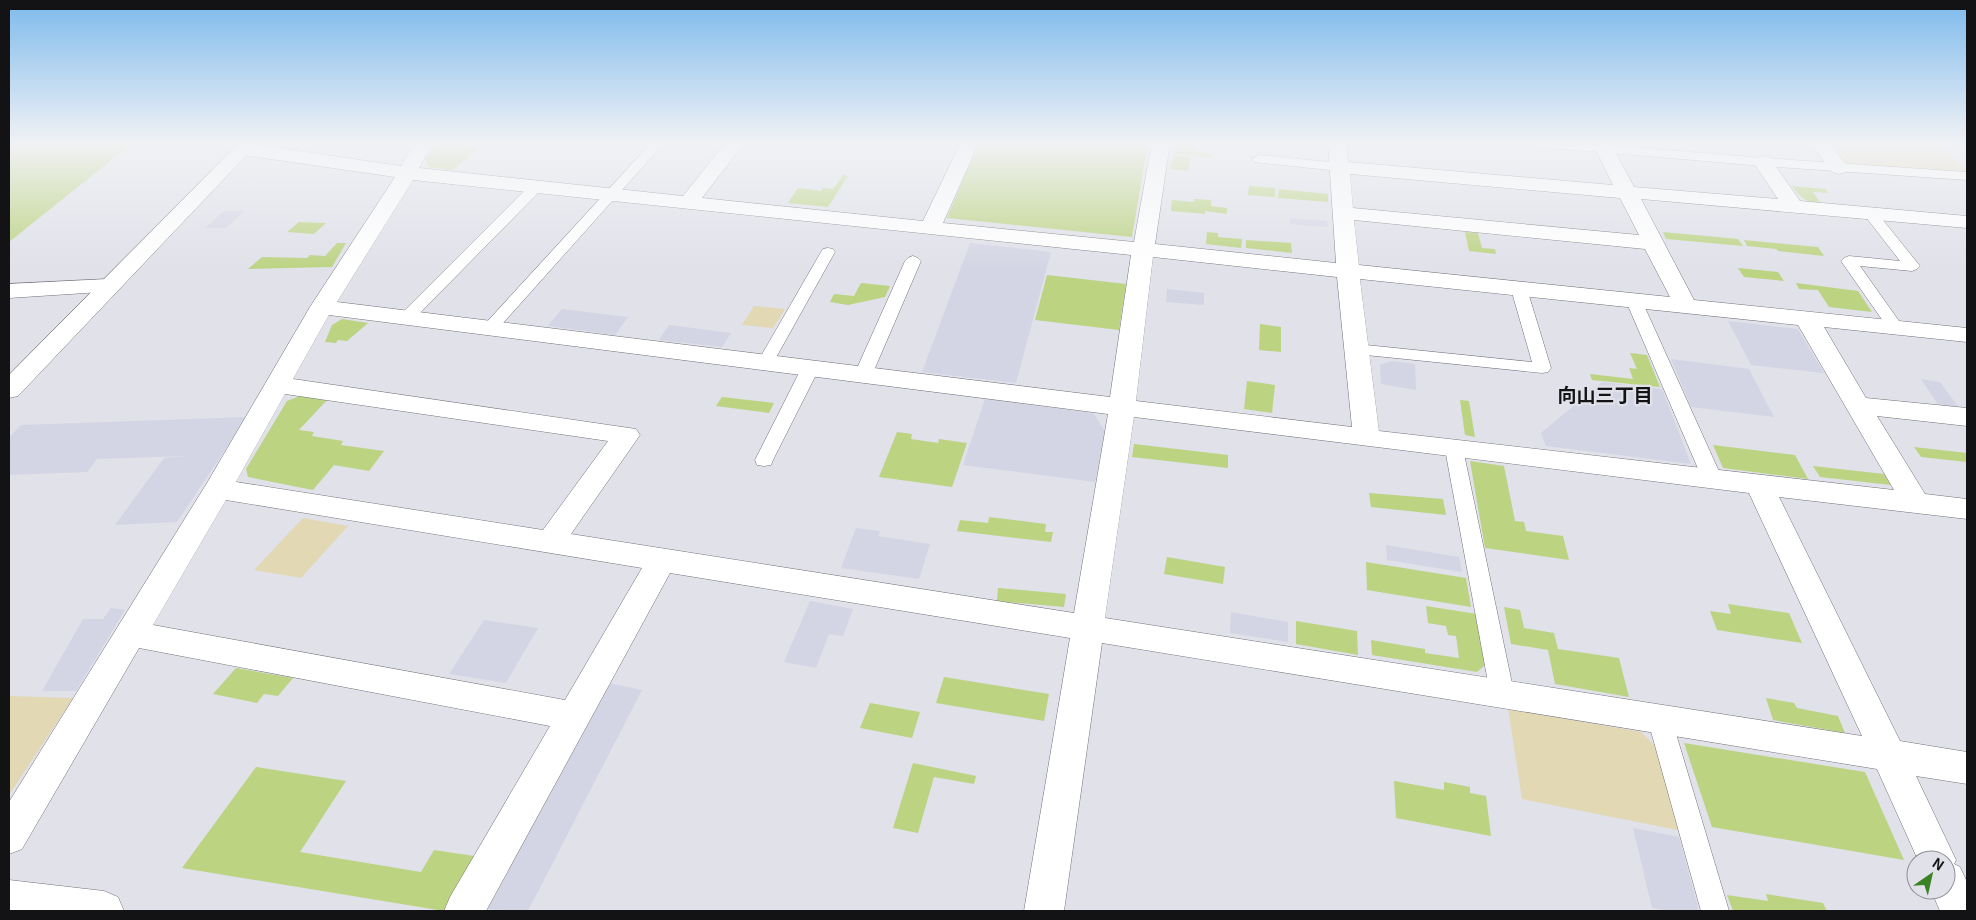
<svg xmlns="http://www.w3.org/2000/svg" width="1976" height="920" font-family="Georgia,'Noto Sans JP',serif">
  <rect width="100%" height="100%" fill="#e0e1e9"/>
  <!-- built -->
  <g fill="#d4d5e4">
    <path d="M224,211H244L226,228H205Z"/>
    <path d="M1290,218L1327,221L1328,227L1290,224Z"/>
    <path d="M970,243L1051,252L1016,383L922,372Z"/>
    <path d="M1167,289L1204,293V305L1166,302Z"/>
    <path d="M562,309L628,317L615,335L548,326Z"/>
    <path d="M1728,321L1798,329L1824,373L1751,365Z"/>
    <path d="M669,325L731,333L722,347L659,340Z"/>
    <path d="M1671,359L1749,369L1774,417L1691,407Z"/>
    <path d="M1392,361L1415,364L1416,390L1381,384L1380,365Z"/>
    <path d="M1921,379L1940,382L1959,408L1939,406Z"/>
    <path d="M1602,382L1662,389L1691,464L1546,446L1541,433Z"/>
    <path d="M985,399L1093,413L1105,431L1095,482L963,465Z"/>
    <path d="M247,417L177,522L115,525L164,458L187,456L97,459L87,472L9,475V438L21,425Z"/>
    <path d="M856,528L880,531L878,536L930,544L919,579L841,568Z"/>
    <path d="M1386,545L1459,557L1462,572L1387,560Z"/>
    <path d="M810,601L853,609L843,636L829,634L816,668L784,662Z"/>
    <path d="M111,608L125,610L76,691H42L83,619H103Z"/>
    <path d="M1231,612L1288,622V642L1230,633Z"/>
    <path d="M484,620L538,628L506,683L449,674Z"/>
    <path d="M608,683L642,690L528,911L483,909Z"/>
    <path d="M1633,828L1679,837L1699,911H1670L1652,908Z"/>
  </g>
  <!-- green -->
  <g fill="#bcd382">
    <path d="M9,142H134L9,242Z"/>
    <path d="M979,142H1148L1132,237L947,218Z"/>
    <path d="M447,143L479,147L453,170L428,167L425,158L435,146Z"/>
    <path d="M1175,143L1194,145V151L1212,153V158L1174,154Z"/>
    <path d="M1173,155L1191,157L1188,171L1170,169Z"/>
    <path d="M843,175L848,176L828,207L788,203L798,188L821,191L823,188L833,189Z"/>
    <path d="M1249,186L1275,188V197L1248,195Z"/>
    <path d="M1792,186L1825,189L1828,193L1813,192L1821,204C1806,203 1801,198 1792,186Z"/>
    <path d="M1279,189L1328,194V202L1278,198Z"/>
    <path d="M1195,199L1211,200V206L1227,208V214L1205,211V214L1171,211L1172,200L1194,202Z"/>
    <path d="M299,222L326,223L314,234L287,232Z"/>
    <path d="M1207,232L1218,233V237L1242,239L1241,248L1206,244Z"/>
    <path d="M1465,232L1478,233L1482,248L1495,249L1496,254L1469,251Z"/>
    <path d="M1663,232L1738,239L1743,246L1666,239Z"/>
    <path d="M1246,240L1291,243L1292,253L1246,248Z"/>
    <path d="M1744,240L1818,247L1824,256L1778,251L1776,249L1747,246Z"/>
    <path d="M337,243H346L332,267L248,269L262,257L307,258L310,255L325,256Z"/>
    <path d="M1738,268L1778,272L1784,281L1744,277Z"/>
    <path d="M1047,275L1126,284L1119,330L1035,320Z"/>
    <path d="M861,283L890,286L885,297L848,305L830,302L834,294L854,296Z"/>
    <path d="M1796,283L1858,291L1872,312L1829,307L1818,290L1799,289Z"/>
    <path d="M342,319L368,323L347,341L338,340L336,343L325,342L332,325Z"/>
    <path d="M1260,324L1281,327V352L1259,350Z"/>
    <path d="M1630,353L1647,355L1660,387L1592,380L1590,374L1633,379L1629,368L1637,369Z"/>
    <path d="M1247,381L1275,385L1272,413L1244,409Z"/>
    <path d="M302,395L327,400L299,430L314,432L312,436L343,441L341,445L384,451L369,471L334,465L313,490L248,477L246,469L287,401Z"/>
    <path d="M722,397L774,403L769,413L716,406Z"/>
    <path d="M1460,400L1469,401L1475,437L1465,435Z"/>
    <path d="M897,432L912,434L911,439L938,443L939,439L967,443L952,487L879,477Z"/>
    <path d="M1134,444L1228,455V468L1132,457Z"/>
    <path d="M1713,445L1795,455L1808,479L1723,468Z"/>
    <path d="M1914,447L1967,453V462L1921,457Z"/>
    <path d="M1470,461L1504,466L1515,521L1524,522L1526,531L1563,536L1569,560L1485,548Z"/>
    <path d="M1813,466L1884,474L1891,485L1820,477Z"/>
    <path d="M1369,493L1443,499L1446,515L1371,507Z"/>
    <path d="M989,517L1046,524L1045,532H1053L1051,542L957,531L960,520L988,523Z"/>
    <path d="M1167,557L1225,567L1223,584L1164,574Z"/>
    <path d="M1366,562L1466,578L1471,607L1367,590Z"/>
    <path d="M998,588L1066,594L1064,607L997,601Z"/>
    <path d="M1728,604L1789,613L1802,643L1717,630L1710,611L1731,614Z"/>
    <path d="M1426,606L1477,614L1485,665L1477,672L1372,655L1371,640L1425,649V653L1459,658L1456,636L1448,635L1446,626L1428,623Z"/>
    <path d="M1504,607L1520,610L1524,628L1554,633L1558,649L1619,658L1629,697L1555,684L1548,650L1511,644Z"/>
    <path d="M1296,621L1357,631L1358,655L1296,644Z"/>
    <path d="M236,668L293,678L278,696L264,694L257,703L213,694Z"/>
    <path d="M944,677L1049,694L1044,721L936,703Z"/>
    <path d="M1766,698L1794,703L1797,708L1838,716L1845,733L1773,720Z"/>
    <path d="M870,703L920,712L912,738L860,728Z"/>
    <path d="M1684,743L1865,772L1904,860L1712,827Z"/>
    <path d="M913,763L976,776L974,784L934,777L918,833L893,828Z"/>
    <path d="M256,767L346,781L300,852L421,872L434,850L474,856L444,911L182,868Z"/>
    <path d="M1394,781L1444,790V782L1470,787V793L1486,796L1491,836L1396,818Z"/>
    <path d="M1766,894L1823,903L1827,911H1733L1727,895L1768,901Z"/>
  </g>
  <!-- sand -->
  <g fill="#e2d8b3">
    <path d="M1826,142H1938L1966,171L1853,166L1843,162Z"/>
    <path d="M754,306L785,309L773,328L742,325Z"/>
    <path d="M303,518L348,526L301,578L254,570Z"/>
    <path d="M9,696L73,698L9,795Z"/>
    <path d="M1508,708L1641,732L1657,748L1678,830L1522,799Z"/>
  </g>
  <g fill="none" stroke-linecap="round" stroke-linejoin="round">
    <defs>
      <g id="service">
        <path d="M652,142H665L496,331H484L482,328L484,325Z"/>
        <path d="M1523,142H1570L1763,158L1967,172V180L1763,166L1529,146L1524,145Z"/>
        <path d="M1259,155L1339,163L1346,167L1339,171L1254,162L1252,159Z"/>
        <path d="M536,183L543,187L541,190L413,320H401L399,317L401,314L531,184Z"/>
        <path d="M1869,208L1874,209L1920,266L1917,269L1912,271L1860,266L1904,328L1902,331H1890L1841,261L1844,258L1849,256L1900,261L1862,212L1864,209Z"/>
        <path d="M828,248L833,249L835,252L773,363L771,367L765,368L759,367L757,363L821,252L823,249Z"/>
        <path d="M913,256L918,258L921,261L872,375L869,379L863,380L857,379L854,375L905,261L908,258Z"/>
        <path d="M1519,284L1524,286L1527,289L1551,368L1548,372L1542,373L1356,354L1350,353L1348,349L1350,345L1356,344L1532,362L1511,289L1514,286Z"/>
        <path d="M1634,296L1640,298L1642,301L1722,478L1719,483L1712,485L1705,483L1702,478L1626,301L1628,298Z"/>
        <path d="M810,364L816,365L819,369L773,460L771,465L764,466L757,465L755,460L801,369L804,365Z"/>
        <path d="M1454,443L1461,445L1463,449L1514,693L1510,700L1502,703L1494,700L1490,693L1445,449L1447,445Z"/>
        <path d="M1659,707L1667,710L1671,717L1729,911H1701L1647,717L1651,710Z"/>
      </g>
      <g id="minor">
        <path d="M415,142H433L419,168L683,196L726,142H745L702,198L923,221L961,142H979L943,223L1134,242L1152,142H1170L1155,244L1336,263L1328,142H1346L1348,162L1613,185L1592,142H1610L1634,187L1778,199L1753,162L1756,158L1763,156L1770,158L1800,201L1967,216V228L1641,199L1694,300L1967,328V342L1824,327L1866,398L1967,408V426L1877,416L1925,494L1967,499V519L1779,497L1900,741L1967,752V784L1916,776L1956,860L1954,864L1960,867L1967,882V911H1940L1931,890H1946V860H1918L1877,769L1102,643L1064,911H1024L1070,638L670,573L486,911H444L450,897L550,726L139,648L22,849L9,854V802L207,483L310,307L395,177L243,155L236,153L234,149L236,145L243,143L401,166ZM1350,174L1620,198L1639,235L1353,208ZM413,180L1131,255L1110,397L337,302ZM1354,220L1645,249L1670,297L1359,265ZM1153,257L1337,277L1352,427L1136,401ZM1360,279L1798,325L1894,490L1379,431ZM329,315L1108,414L1074,613L571,534L640,435L636,429L293,379ZM285,394L608,441L543,530L236,482ZM1134,417L1749,493L1862,736L1105,618ZM226,500L642,568L565,700L153,625Z"/>
        <path d="M1810,142H1828L1849,168L1846,172L1839,174L1832,172Z"/>
        <path d="M108,279L116,281L119,286L116,291L9,298V284Z"/>
      </g>
      <g id="tertiary">
        <path d="M240,142H259L18,396L9,398V375Z"/>
        <path d="M9,880L104,891L118,897L124,911H9Z"/>
      </g>
    </defs>
    <!-- service casing -->
    <use href="#service" stroke="#727279" stroke-width="1"/>
    <!-- minor casing -->
    <use href="#minor" stroke="#727279" stroke-width="1"/>
    <!-- tertiary casing -->
    <use href="#tertiary" stroke="#727279" stroke-width="1"/>
    <!-- service -->
    <use href="#service" fill="#fff" fill-rule="evenodd"/>
    <!-- minor -->
    <use href="#minor" fill="#fff" fill-rule="evenodd"/>
    <!-- tertiary -->
    <use href="#tertiary" fill="#fff" fill-rule="evenodd"/>
  </g>
  <!-- sky -->
  <linearGradient id="sky" x2="0" y2="1"><stop stop-color="#7dbaec"/><stop offset="0.53" stop-color="#f1f2f5"/><stop offset="1" stop-color="#f1f2f5" stop-opacity="0"/></linearGradient>
  <rect width="1976" height="270" fill="url(#sky)"/>
  <g text-anchor="middle" dominant-baseline="central" stroke-width="4.5" stroke-linejoin="round" paint-order="stroke">
    <!-- neighbourhood labels -->
    <g font-size="19" font-weight="bold" fill="#131316" stroke="#e0e1e9">
      <text x="1605" y="393">向山三丁目</text>
    </g>
  </g>
  <!-- border -->
  <rect width="1976" height="920" fill="none" stroke="#131316" stroke-width="20"/>
  <!-- north arrow -->
  <g transform="translate(1931 875) rotate(34)"><circle r="24" fill="#e0e1e9" stroke="#8e8f95"/>
  <path d="M0-4L9 19L0 12L-9 19Z" fill="#3d8125"/>
  <text y="-8" font-size="14" font-weight="bold" text-anchor="middle" fill="#131316">N</text>
  </g>
</svg>
